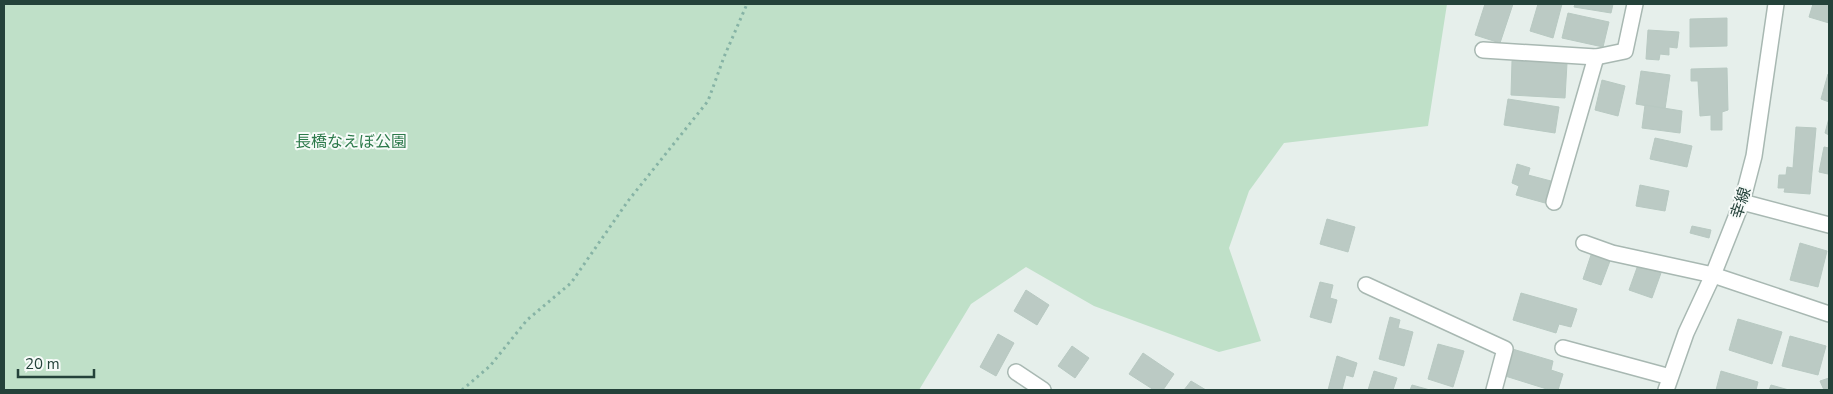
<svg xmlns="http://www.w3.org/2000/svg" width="1833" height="394" font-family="'Nunito Sans','Noto Sans JP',sans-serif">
  <rect width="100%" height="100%" fill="#e6efeb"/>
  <!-- green -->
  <path fill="#bfe0c8" d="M4,4H1447L1428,126L1284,143L1249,191L1229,248L1261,341L1219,352L1094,306L1026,267L971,304L919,390H4Z"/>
  <!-- building -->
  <g fill="#bbcac4" stroke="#b8c9c2">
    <path d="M1485,4H1513L1500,43L1475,35Z"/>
    <path d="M1538,4H1562L1553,38L1530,31Z"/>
    <path d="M1575,4H1613L1611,13L1574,7Z"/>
    <path d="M1813,4H1829V23L1809,17Z"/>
    <path d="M1568,13L1609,22L1603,47L1562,38Z"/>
    <path d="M1727,18V46L1690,47V19Z"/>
    <path d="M1648,30L1679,32L1677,48L1669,47V55L1660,54L1659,60L1646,59Z"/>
    <path d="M1512,61L1567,63L1565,98L1511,95Z"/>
    <path d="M1727,68L1728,110L1722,112V130H1711V115L1700,116L1698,81H1691V69Z"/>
    <path d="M1641,71L1670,75L1665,109L1636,104Z"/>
    <path d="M1828,74L1829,75V102L1821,99Z"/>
    <path d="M1602,80L1625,86L1618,116L1595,110Z"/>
    <path d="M1508,99L1559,107L1555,133L1504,125Z"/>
    <path d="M1645,105L1682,111L1680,133L1642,128Z"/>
    <path d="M1829,118V135L1825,133Z"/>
    <path d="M1796,127L1816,128L1810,194L1784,192L1785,188H1778L1779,175H1786L1787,167L1793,168Z"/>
    <path d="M1655,138L1692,146L1687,167L1650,159Z"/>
    <path d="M1824,147L1829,148L1828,174L1819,172Z"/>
    <path d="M1517,164L1530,168L1528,175L1551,181L1545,203L1516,195L1519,186L1512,183Z"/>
    <path d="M1640,185L1669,191L1665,211L1636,206Z"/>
    <path d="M1327,219L1355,227L1348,252L1320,244Z"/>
    <path d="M1692,226L1711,230L1709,238L1690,233Z"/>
    <path d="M1800,243L1827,251L1818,287L1790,280Z"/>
    <path d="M1591,255L1610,261L1601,285L1583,279Z"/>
    <path d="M1638,265L1661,273L1652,298L1629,290Z"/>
    <path d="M1320,282L1333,285L1330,298L1337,300L1331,323L1310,317Z"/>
    <path d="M1026,290L1049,305L1037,325L1014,311Z"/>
    <path d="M1521,293L1577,309L1571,327L1559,324L1556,333L1513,320Z"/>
    <path d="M1390,317L1400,320L1398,328L1413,332L1404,366L1379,359Z"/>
    <path d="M1738,319L1782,332L1772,364L1729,350Z"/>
    <path d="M998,334L1014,343L996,376L980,367Z"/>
    <path d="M1790,336L1826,346L1818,375L1782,366Z"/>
    <path d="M1438,344L1464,351L1453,387L1428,379Z"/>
    <path d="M1072,346L1089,358L1075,378L1058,366Z"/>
    <path d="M1509,348L1553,361L1551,370L1563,374L1558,390H1550L1502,375Z"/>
    <path d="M1143,353L1174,374L1163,390H1154L1129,374Z"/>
    <path d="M1337,356L1357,363L1353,377L1346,375L1342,390H1328Z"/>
    <path d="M1374,371L1397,378L1393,390H1368Z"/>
    <path d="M1721,371L1758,382L1756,390H1716Z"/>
    <path d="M1829,378V390H1824L1820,381Z"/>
    <path d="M1191,381L1206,390H1184Z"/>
    <path d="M1412,385L1430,390H1410Z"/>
    <path d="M1771,385L1789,390H1769Z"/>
  </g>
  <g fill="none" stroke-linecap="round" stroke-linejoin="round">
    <defs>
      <g id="minor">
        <path d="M1483,50L1596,57L1625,51L1635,4"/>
        <path d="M1554,202L1596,57"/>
        <path d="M1742,202L1829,225"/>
        <path d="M1584,243L1612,253L1713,275L1829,314"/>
        <path d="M1366,285L1505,349L1494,390"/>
        <path d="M1563,348L1670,377"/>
        <path d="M1016,372L1043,390"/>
        <path d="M1666,390L1686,333L1713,275L1742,202L1754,156L1776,4"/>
      </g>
    </defs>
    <!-- minor casing -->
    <use href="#minor" stroke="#a8b8b2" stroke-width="18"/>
    <!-- path -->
    <path stroke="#86b3a5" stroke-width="3" stroke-dasharray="2.5 4" stroke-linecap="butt" d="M462,390L490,366L527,320L571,283L628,201L708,101L724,57L747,4"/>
    <!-- minor -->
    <use href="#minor" stroke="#fff" stroke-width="15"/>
  </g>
  <g text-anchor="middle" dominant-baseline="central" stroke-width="4" stroke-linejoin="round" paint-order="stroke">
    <!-- park labels -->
    <g font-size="16" fill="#2d7a4b" stroke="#f7fbf9">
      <text x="351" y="142">長橋なえぼ公園</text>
    </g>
    <!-- street labels -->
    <g font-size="16" fill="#24423a" stroke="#f7fbf9">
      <text transform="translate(1741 203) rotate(-72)">幸線</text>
    </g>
  </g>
  <!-- border -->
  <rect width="1833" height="394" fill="none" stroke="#24423a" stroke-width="10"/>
  <!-- scale -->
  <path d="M18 369v8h76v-8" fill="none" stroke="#24423a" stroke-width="2.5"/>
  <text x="25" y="369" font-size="15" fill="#24423a" stroke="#f7fbf9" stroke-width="4" paint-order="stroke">20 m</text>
</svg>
